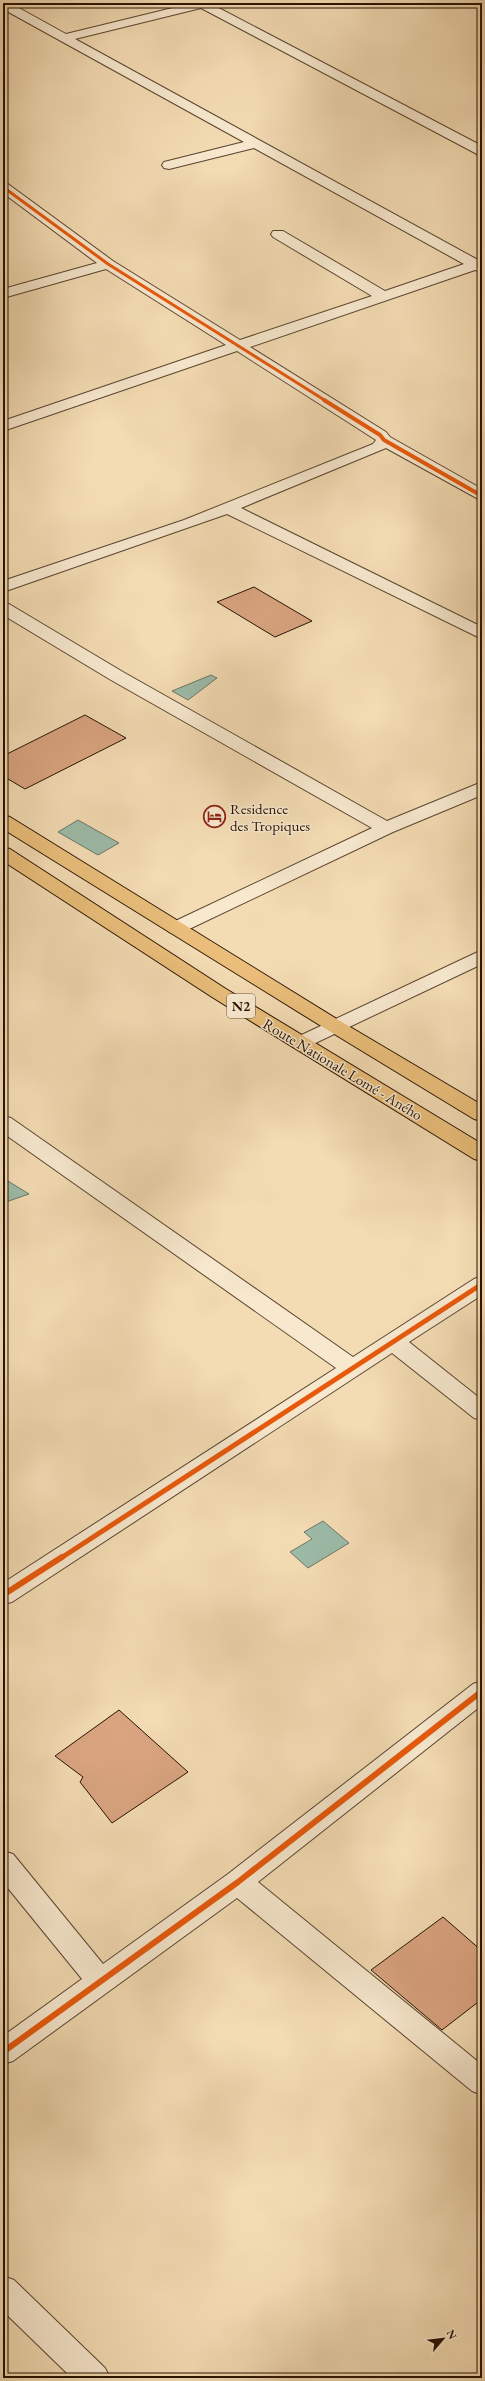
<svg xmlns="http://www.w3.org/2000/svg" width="485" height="2381" font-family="'EB Garamond',serif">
  <rect width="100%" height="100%" fill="#f3dbb3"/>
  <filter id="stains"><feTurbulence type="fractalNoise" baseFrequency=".005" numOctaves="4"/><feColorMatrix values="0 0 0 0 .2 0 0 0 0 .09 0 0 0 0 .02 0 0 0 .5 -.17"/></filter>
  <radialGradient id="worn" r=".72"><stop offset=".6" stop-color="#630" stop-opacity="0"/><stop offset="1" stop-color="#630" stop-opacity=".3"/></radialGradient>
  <!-- water -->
  <g fill="#9cbba9" stroke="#6d7766">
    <path d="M211,675L217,678L188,700L172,691Z"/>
    <path d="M78,820L119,843L98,855L58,832Z"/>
    <path d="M3,1178L29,1194L3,1203Z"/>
    <path d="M323,1521L349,1543L308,1568L290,1552L312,1539L304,1532Z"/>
  </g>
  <!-- building -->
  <g fill="#daa481" stroke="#271201">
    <path d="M254,587L312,621L275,637L217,602Z"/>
    <path d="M85,715L126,738L25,789L3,776V756Z"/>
    <path d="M119,1710L188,1772L112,1823L80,1782L83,1777L55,1756Z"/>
    <path d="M443,1917L482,1951V1999L442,2030L371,1970Z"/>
  </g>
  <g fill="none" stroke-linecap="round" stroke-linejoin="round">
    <defs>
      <g id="minor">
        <path d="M3,3H10L66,34L193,3H214L213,5L482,146V155L477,154L201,8L75,39L478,260L482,259V272L475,270L250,347L386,432L390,437L482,489V501L386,448L241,508L482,627V639L227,514L3,592V581L184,520L373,444L376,440L237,351L3,431V421L226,345L106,269L3,298V289L97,263L3,193V183L8,184L113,261L240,340L372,296L273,237L271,234L273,231H283L385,291L464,264L254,148L169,169L164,168L162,165L164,162L244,142L3,9Z"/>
        <path d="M474,3H482V8Z"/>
        <path d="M3,603L9,604L123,672L387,821L482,782V795L393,832L183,932L176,934L169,932L166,928L169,924L372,828L111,680L3,615Z"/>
        <path d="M482,950V964L307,1047L300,1049L293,1047L290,1043L293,1039Z"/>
        <path d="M3,1116L11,1118L353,1357L474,1279L482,1276V1295L409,1342L482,1400V1420L474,1418L392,1353L12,1602L3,1604V1583L336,1368L3,1133Z"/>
        <path d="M482,1681V1705L258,1882L482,2065V2095L472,2091L237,1898L13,2061L3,2064V2036L82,1979L3,1882V1851L13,1854L103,1964L228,1874L473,1684Z"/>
        <path d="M3,2276L14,2280L105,2368L110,2378H72L3,2311Z"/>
      </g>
      <g id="trunk">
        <path d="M3,815L10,817L340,1021L482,1105V1121L474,1119L326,1029L3,829Z"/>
        <path d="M3,847L10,849L226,989L482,1144V1161L474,1159L212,997L3,861Z"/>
      </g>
    </defs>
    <!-- minor casing -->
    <use href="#minor" stroke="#5a442e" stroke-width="2"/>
    <!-- trunk casing -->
    <use href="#trunk" stroke="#271201" stroke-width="2"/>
    <!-- minor -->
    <use href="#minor" fill="#f7e8ce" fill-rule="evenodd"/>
    <!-- trunk -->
    <use href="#trunk" fill="#eabe7a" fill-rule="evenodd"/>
    <defs>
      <path id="cycleway-far3" d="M3,187L108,264L326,401"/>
      <path id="cycleway-far2" d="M324,400L380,435L384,440L482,496"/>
      <path id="cycleway-far1" d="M61,1558L482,1284"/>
      <g id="cycleway">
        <path d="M3,1595L62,1557"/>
        <path d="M3,2052L238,1882L482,1691"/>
      </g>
    </defs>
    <!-- cycleway-far3 casing -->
    <use href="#cycleway-far3" stroke="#f7e8ce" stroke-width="4.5"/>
    <!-- cycleway-far2 casing -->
    <use href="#cycleway-far2" stroke="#f7e8ce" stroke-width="6"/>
    <!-- cycleway-far1 casing -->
    <use href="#cycleway-far1" stroke="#f7e8ce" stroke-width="8"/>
    <!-- cycleway casing -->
    <use href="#cycleway" stroke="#f7e8ce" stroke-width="9"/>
    <!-- cycleway-far3 -->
    <use href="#cycleway-far3" stroke="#e8590c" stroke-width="3"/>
    <!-- cycleway-far2 -->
    <use href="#cycleway-far2" stroke="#e8590c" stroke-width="4"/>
    <!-- cycleway-far1 -->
    <use href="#cycleway-far1" stroke="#e8590c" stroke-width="5"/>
    <!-- cycleway -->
    <use href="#cycleway" stroke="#e8590c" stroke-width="6"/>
  </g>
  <!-- icons -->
  <defs>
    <symbol id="hotel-ring" viewBox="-11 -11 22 22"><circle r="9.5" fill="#f7e8ce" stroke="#8f2418" stroke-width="1.5"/><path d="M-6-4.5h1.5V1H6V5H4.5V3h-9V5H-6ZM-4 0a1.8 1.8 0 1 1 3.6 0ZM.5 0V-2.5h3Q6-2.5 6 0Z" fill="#8f2418"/></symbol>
  </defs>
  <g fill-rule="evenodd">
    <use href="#hotel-ring" x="202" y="804" width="25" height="25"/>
  </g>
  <g text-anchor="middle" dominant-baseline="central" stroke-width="3" stroke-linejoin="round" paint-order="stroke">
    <!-- shield labels -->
    <rect fill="#f7e8ce" stroke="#65523e" stroke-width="1" x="227" y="994" width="28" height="24" rx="3"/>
    <g font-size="14" font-weight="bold" fill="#271201">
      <text x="241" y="1006">N2</text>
    </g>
    <!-- poi labels -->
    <g font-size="15" fill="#271201" stroke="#f7e8ce" text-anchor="start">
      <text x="230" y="808">Residence<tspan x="230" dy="17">des Tropiques</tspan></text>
    </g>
    <!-- street labels -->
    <g font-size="15" fill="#271201" stroke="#f7e8ce">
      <text transform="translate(343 1069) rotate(31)">Route Nationale Lomé - Aného</text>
    </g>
  </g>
  <!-- margin -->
  <rect width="485" height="2381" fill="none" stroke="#f3dbb3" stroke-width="16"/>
  <rect x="4" y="4" width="477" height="2373" fill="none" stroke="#271201" stroke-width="2"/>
  <rect x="8" y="8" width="469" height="2365" fill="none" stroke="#271201"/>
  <!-- north arrow -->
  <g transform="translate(443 2339) rotate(62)" stroke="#f7e8ce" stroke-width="3" paint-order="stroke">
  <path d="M0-3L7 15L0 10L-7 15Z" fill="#271201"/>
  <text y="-6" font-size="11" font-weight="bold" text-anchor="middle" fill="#271201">N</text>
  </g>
  <rect width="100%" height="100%" filter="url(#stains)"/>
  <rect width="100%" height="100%" fill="url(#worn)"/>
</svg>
